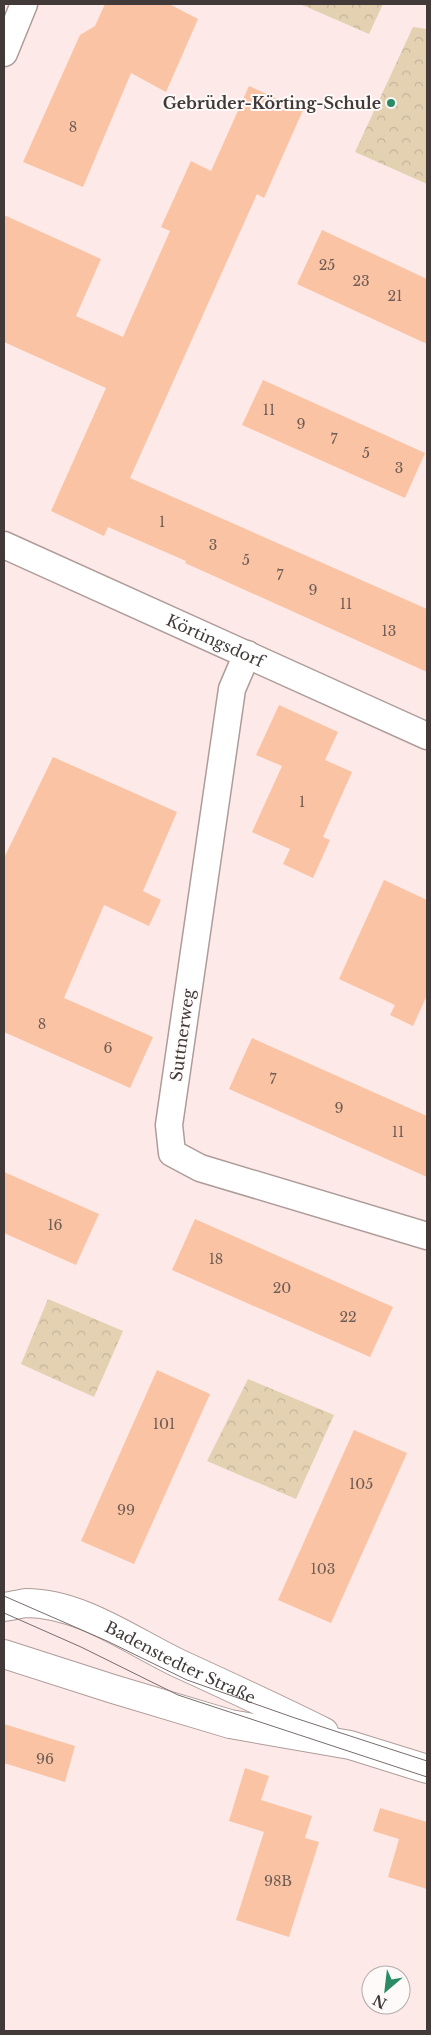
<svg xmlns="http://www.w3.org/2000/svg" width="431" height="2035" font-family="'Libre Baskerville',serif">
  <defs>
    <pattern id="park-crowns" width="20" height="18" patternUnits="userSpaceOnUse" patternTransform="scale(1.25)"><rect width="20" height="18" fill="#e4d1b2"/><path d="M2 6a3 3 0 1 1 6 0M12 15a3 3 0 1 1 6 0" fill="none" stroke="#c5b49a"/></pattern>
  </defs>
  <rect width="100%" height="100%" fill="#fde9e7"/>
  <!-- park -->
  <g fill="url(#park-crowns)">
    <path d="M300,4H383L369,34Z"/>
    <path d="M413,27L427,29V184L355,152Z"/>
    <path d="M48,1299L123,1331L94,1397L21,1364Z"/>
    <path d="M248,1379L334,1415L296,1499L207,1461Z"/>
  </g>
  <!-- building -->
  <g fill="#fac4a4">
    <path d="M105,4H169L198,19L166,92L131,73L83,187L23,162L80,35L95,26Z"/>
    <path d="M249,86L303,110L264,198L257,194L130,478L427,609V672L185,563L186,561L108,527L104,536L51,511L106,388L4,342V215L101,259L76,316L123,337L170,231L161,227L191,161L211,171Z"/>
    <path d="M322,230L427,279V344L297,284Z"/>
    <path d="M263,380L425,453L405,498L242,425Z"/>
    <path d="M279,705L338,732L325,760L352,772L323,837L330,840L313,878L283,864L290,849L252,832L282,766L256,755Z"/>
    <path d="M53,757L177,812L143,891L161,900L149,926L104,905L64,998L153,1037L130,1088L4,1032V858Z"/>
    <path d="M384,880L427,900V995L413,1026L390,1015L395,1005L339,979Z"/>
    <path d="M252,1038L427,1116V1177L229,1089Z"/>
    <path d="M4,1172L99,1214L76,1265L4,1233Z"/>
    <path d="M195,1219L393,1307L370,1357L172,1270Z"/>
    <path d="M157,1370L210,1394L134,1564L81,1541Z"/>
    <path d="M354,1430L407,1453L331,1623L278,1600Z"/>
    <path d="M4,1724L75,1746L65,1782L4,1763Z"/>
    <path d="M245,1768L269,1776L261,1800L312,1816L305,1838L319,1842L289,1937L236,1920L264,1832L229,1821Z"/>
    <path d="M380,1808L427,1822V1889L388,1877L399,1839L373,1831Z"/>
  </g>
  <g fill="none" stroke-linecap="round" stroke-linejoin="round">
    <defs>
      <g id="minor">
        <path d="M4,53L24,4"/>
        <path id="s1" d="M4,545L427,736"/>
        <path d="M247,654L232,689L169,1125L172,1153L200,1168L427,1236"/>
      </g>
      <g id="tertiary">
        <path id="s2" d="M4,1607C11,1606 19,1604 26,1603C81,1603 133,1642 180,1664C228,1686 276,1708 324,1732"/>
        <path d="M4,1654L113,1689L230,1724L350,1745L427,1769"/>
      </g>
    </defs>
    <!-- minor casing -->
    <use href="#minor" stroke="#ae9c9a" stroke-width="29"/>
    <!-- tertiary casing -->
    <use href="#tertiary" stroke="#ae9c9a" stroke-width="30"/>
    <!-- minor -->
    <use href="#minor" stroke="#fff" stroke-width="26"/>
    <!-- tertiary -->
    <use href="#tertiary" stroke="#fff" stroke-width="28"/>
    <!-- tram -->
    <g stroke="#786d6c" stroke-width="1">
      <path d="M4,1596L107,1641L187,1680L295,1718L427,1761"/>
      <path d="M4,1613L81,1647L178,1695L427,1777"/>
    </g>
  </g>
  <!-- markers -->
  <circle fill="#2a8b65" stroke="#fefafa" stroke-width="2" cx="391" cy="103" r="5"/>
  <g text-anchor="middle" dominant-baseline="central" stroke-width="4" stroke-linejoin="round" paint-order="stroke">
    <!-- number labels -->
    <g font-size="14" fill="#6f5c54">
      <text x="73" y="127">8</text>
      <text x="327" y="265">25</text>
      <text x="361" y="281">23</text>
      <text x="395" y="296">21</text>
      <text x="269" y="410">11</text>
      <text x="301" y="424">9</text>
      <text x="334" y="439">7</text>
      <text x="366" y="453">5</text>
      <text x="399" y="468">3</text>
      <text x="162" y="522">1</text>
      <text x="213" y="545">3</text>
      <text x="246" y="560">5</text>
      <text x="280" y="575">7</text>
      <text x="313" y="590">9</text>
      <text x="346" y="604">11</text>
      <text x="389" y="631">13</text>
      <text x="302" y="802">1</text>
      <text x="42" y="1024">8</text>
      <text x="108" y="1048">6</text>
      <text x="273" y="1079">7</text>
      <text x="339" y="1108">9</text>
      <text x="398" y="1132">11</text>
      <text x="55" y="1225">16</text>
      <text x="216" y="1259">18</text>
      <text x="282" y="1288">20</text>
      <text x="348" y="1317">22</text>
      <text x="164" y="1424">101</text>
      <text x="361" y="1484">105</text>
      <text x="126" y="1510">99</text>
      <text x="323" y="1569">103</text>
      <text x="45" y="1759">96</text>
      <text x="278" y="1881">98B</text>
    </g>
    <!-- poi labels -->
    <g font-size="16" font-weight="bold" fill="#413a39" stroke="#fefafa" text-anchor="end">
      <text x="381" y="103">Gebrüder-Körting-Schule</text>
    </g>
    <!-- street labels -->
    <g font-size="16" fill="#413a39" stroke="#fefafa">
      <text stroke="none"><textPath href="#s1" startOffset="232">Körtingsdorf</textPath></text>
      <text transform="translate(182 1035) rotate(-82)">Suttnerweg</text>
      <text stroke="none"><textPath href="#s2" startOffset="189">Badenstedter Straße</textPath></text>
    </g>
  </g>
  <!-- border -->
  <rect width="431" height="2035" fill="none" stroke="#413a39" stroke-width="10"/>
  <!-- north arrow -->
  <g transform="translate(386 1990) rotate(208)"><circle r="24" fill="#fefafa" stroke="#b2adad"/>
  <path d="M0-4L9 19L0 12L-9 19Z" fill="#2a8b65"/>
  <text y="-8" font-size="14" font-weight="bold" text-anchor="middle" fill="#413a39">N</text>
  </g>
</svg>
